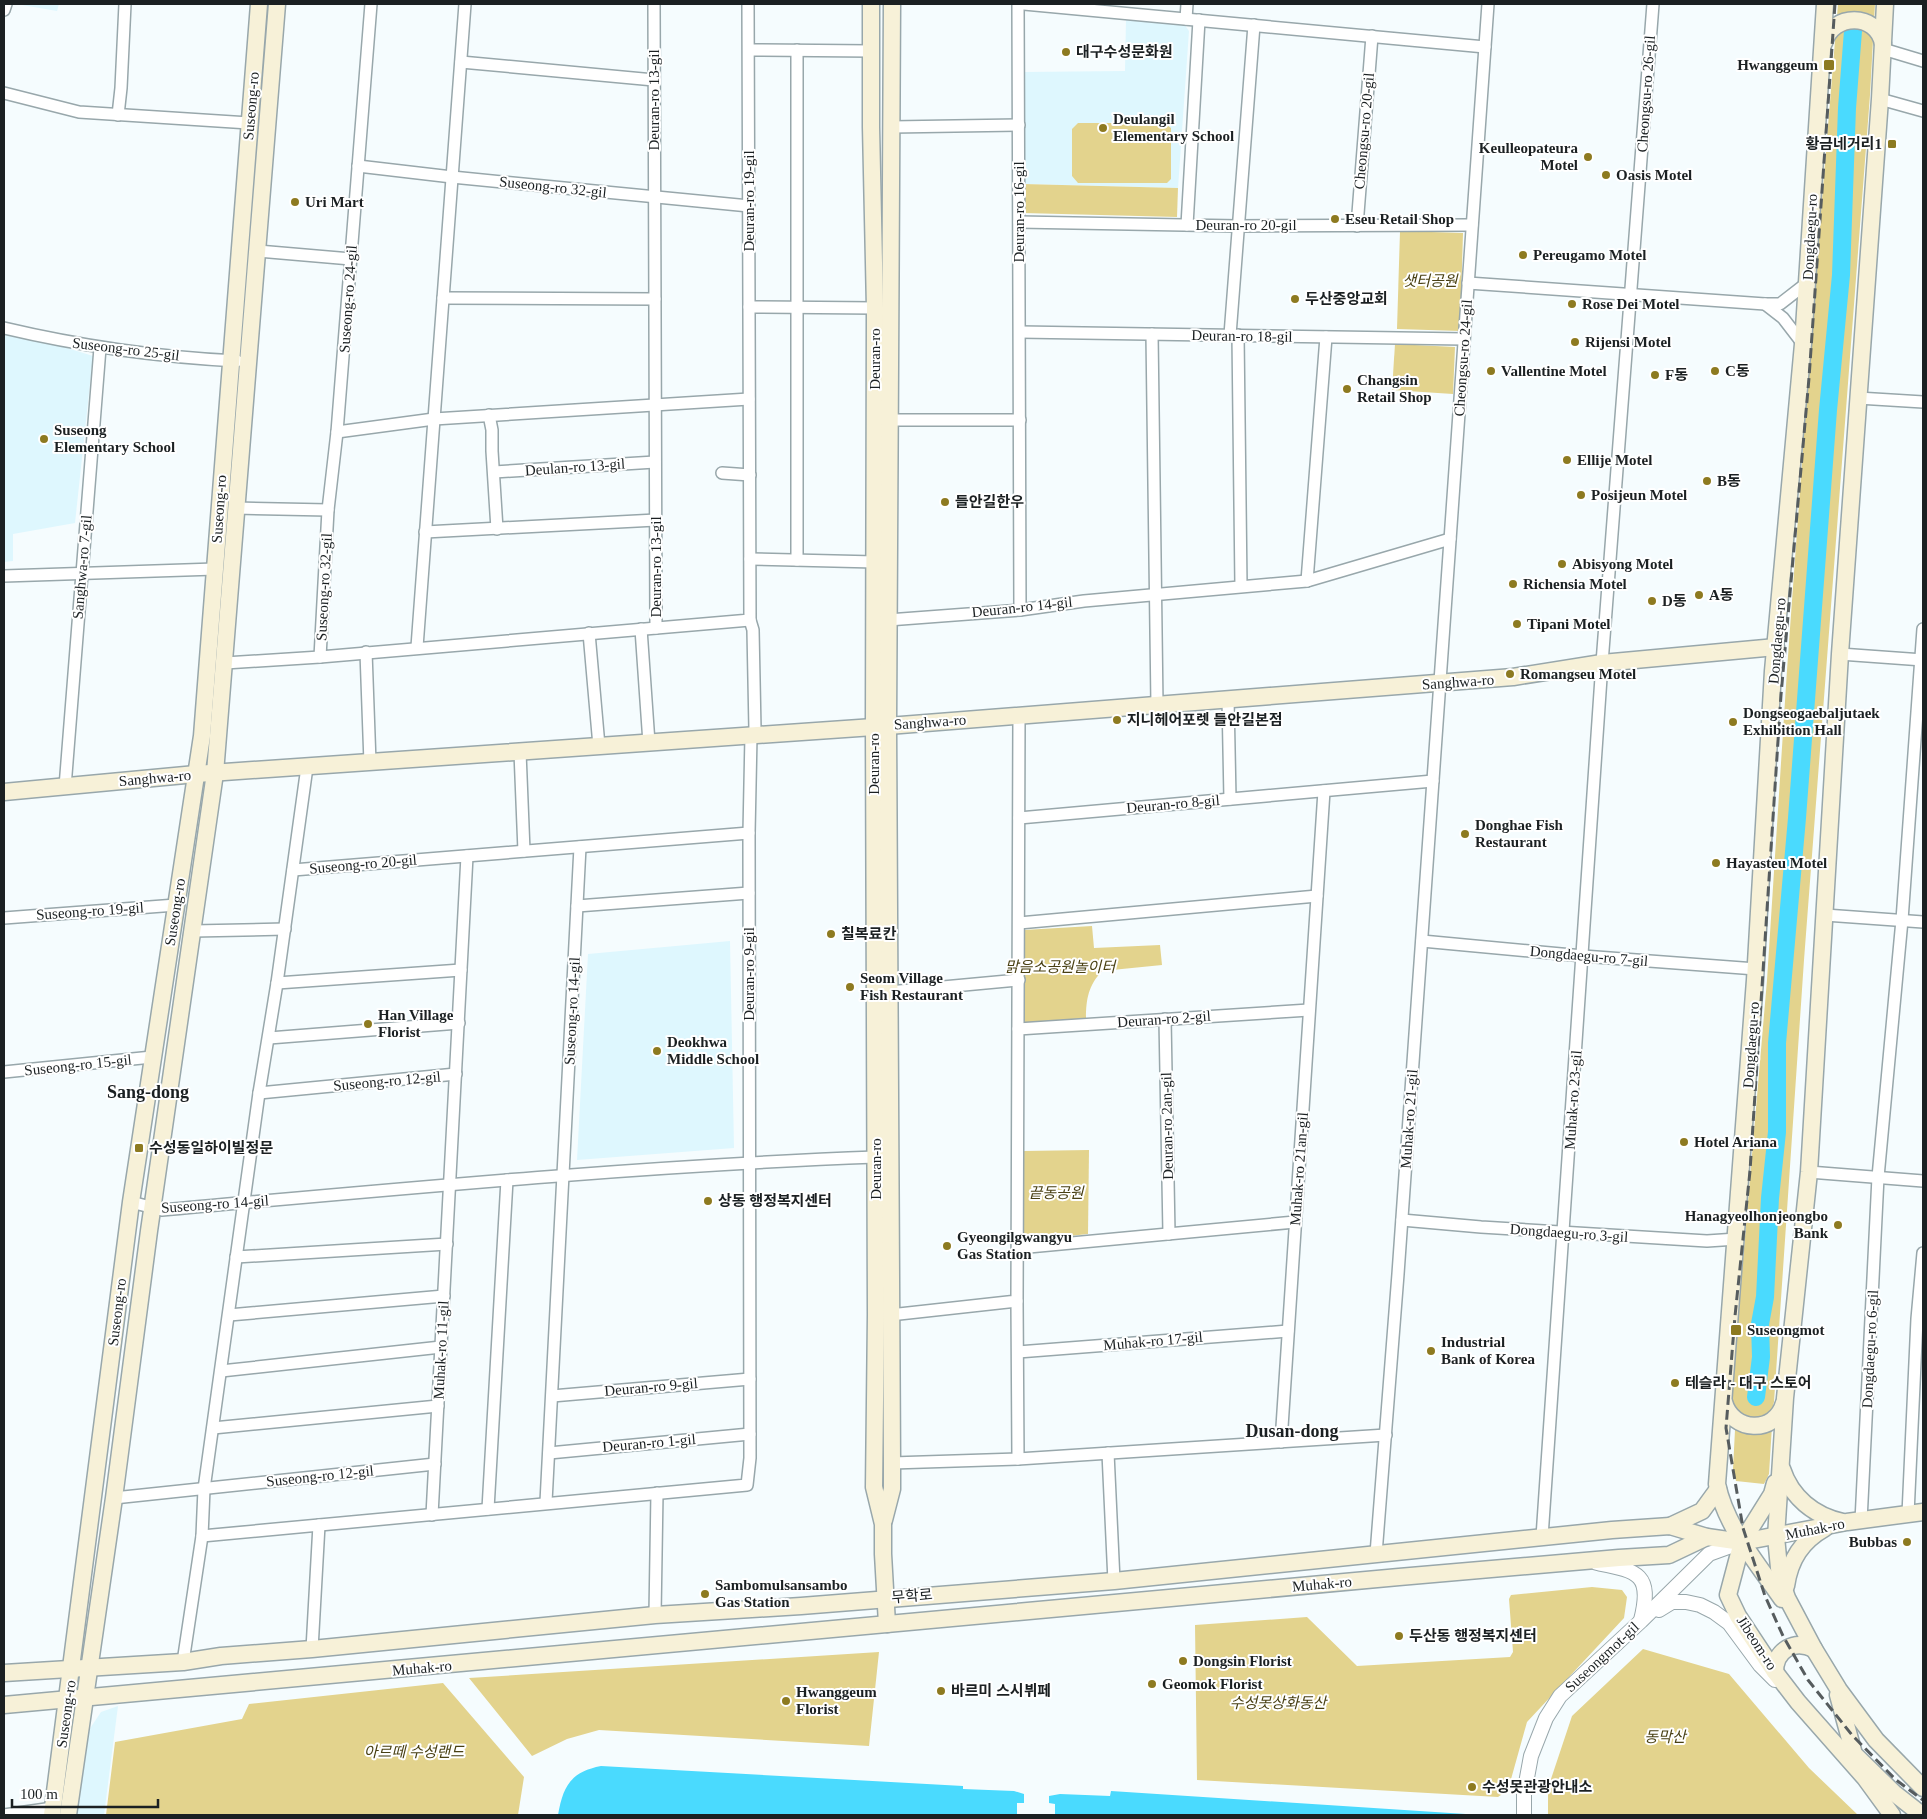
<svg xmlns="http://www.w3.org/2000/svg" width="1927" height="1819" font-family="'Times New Roman','Noto Sans KR',serif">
  <rect width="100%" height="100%" fill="#f5fcfe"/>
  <!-- built -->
  <g fill="#def7fe">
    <path d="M16,4H59L57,11Z"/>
    <path d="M1126,19L1184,24L1189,31L1178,188L1023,184V72L1125,71Z"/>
    <path d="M4,335L64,347L93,356L75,523L13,534V561L4,562Z"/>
    <path d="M730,941L734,1148L577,1160L588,954Z"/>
    <path d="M118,1706L104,1815H77L89,1730L101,1712Z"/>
  </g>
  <!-- green -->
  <g fill="#e3d38d">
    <path d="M1838,4H1875L1870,95L1804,960L1774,1402L1772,1409L1764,1419H1743L1731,1400L1767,980L1787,670L1813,310Z"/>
    <path d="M1078,123H1164L1171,128V179L1167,183H1078L1072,176V129Z"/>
    <path d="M1023,184L1178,188L1177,217L1023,213Z"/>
    <path d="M1400,231L1463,233L1460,331L1397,329Z"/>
    <path d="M1395,344L1455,347L1453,394L1392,390Z"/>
    <path d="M1092,926L1094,948L1160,945L1162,965L1102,971C1088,986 1086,1000 1086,1020L1022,1026L1024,930Z"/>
    <path d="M1089,1150L1088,1234L1023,1241L1024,1151Z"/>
    <path d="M1772,1426L1769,1474L1764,1484L1736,1481L1733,1469L1735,1430L1762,1431Z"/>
    <path d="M1592,1587L1622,1590L1627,1597L1624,1618L1527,1722L1508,1790L1498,1797L1197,1780L1195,1625L1307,1617L1357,1666L1510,1657L1513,1652L1509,1599L1511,1595Z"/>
    <path d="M1643,1649L1729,1674L1809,1768L1858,1815H1548V1788L1572,1716Z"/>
    <path d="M879,1652L869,1746L599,1730L567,1739L532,1756L469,1678Z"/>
    <path d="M443,1683L524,1777L518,1815H106L115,1742L242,1719L249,1704Z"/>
  </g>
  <!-- water -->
  <g fill="#4adafe">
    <path d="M601,1766L963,1786V1789L1014,1791L1024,1794V1803H1017V1815H558C563,1787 570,1772 601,1766Z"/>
    <path d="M1111,1791L1481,1815H1055V1804L1049,1803V1796L1060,1794L1110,1796Z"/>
  </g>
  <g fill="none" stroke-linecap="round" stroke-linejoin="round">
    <!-- river -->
    <path stroke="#4adafe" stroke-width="18" d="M1756,1397L1761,1357L1760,1324L1765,1297L1770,1198L1777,1132V1043L1797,818L1828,410L1841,275L1847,108L1853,31"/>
    <defs>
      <g id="minor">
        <path d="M371,4L337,432L328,510L320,657L750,620L748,4"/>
        <path d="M654,4L656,628"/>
        <path d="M1018,4L1020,610"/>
        <path d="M1024,4L1485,47"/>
        <path d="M4,10L6,4"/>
        <path d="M1186,19L1187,4"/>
        <path d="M1883,49L1923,61"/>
        <path d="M749,50L871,51"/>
        <path d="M797,50V560"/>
        <path d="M461,62L654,80"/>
        <path d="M4,93L79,112L249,123"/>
        <path d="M1880,99L1923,111"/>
        <path d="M118,115L121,88L125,4"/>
        <path d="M892,127L1019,125"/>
        <path d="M358,166L452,177L749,206"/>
        <path d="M1019,222L1238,226L1472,225"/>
        <path d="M1187,225L1199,20"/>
        <path d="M1357,226L1372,36"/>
        <path d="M258,251L351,259"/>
        <path d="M1468,283L1765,304H1780L1807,283"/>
        <path d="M443,298L655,299"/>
        <path d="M1765,304L1783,318L1803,344"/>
        <path d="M749,307L875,308"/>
        <path d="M4,328C80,346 158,357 237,361"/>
        <path d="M1020,332L1464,339"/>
        <path d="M1152,334L1157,705"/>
        <path d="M1230,335L1254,25"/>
        <path d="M1238,335L1241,586"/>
        <path d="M1858,398L1923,402"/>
        <path d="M489,415L492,430V451L497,529"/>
        <path d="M889,420H1020"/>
        <path d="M337,432L434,419L749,399"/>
        <path d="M494,472L655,462"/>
        <path d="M722,473L750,475"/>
        <path d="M236,508L328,510"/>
        <path d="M425,532L656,520"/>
        <path d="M750,559L875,562"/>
        <path d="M4,576L215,569"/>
        <path d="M1307,581L1326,337"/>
        <path d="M888,620L1020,610L1084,601L1307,581L1450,539"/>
        <path d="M641,629L649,743"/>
        <path d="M589,633L599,746"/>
        <path d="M417,647L465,4"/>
        <path d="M366,652L370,763"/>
        <path d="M1840,654L1923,660"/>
        <path d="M225,663L320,657"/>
        <path d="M1228,699L1230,799"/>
        <path d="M520,752L524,851"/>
        <path d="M65,787L100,348"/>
        <path d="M1019,818L1433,781"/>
        <path d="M293,870L749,833"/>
        <path d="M577,906L749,893"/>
        <path d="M1825,915L1923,922"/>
        <path d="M4,918L176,905"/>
        <path d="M1019,923L1317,896"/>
        <path d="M193,931L285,929"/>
        <path d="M1422,941L1583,956L1756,969"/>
        <path d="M277,983L461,970"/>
        <path d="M889,992L1019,980"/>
        <path d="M1165,1019L1169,1234"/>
        <path d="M1018,1029L1309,1010"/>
        <path d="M269,1038L459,1023"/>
        <path d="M4,1072L152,1057"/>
        <path d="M259,1093L456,1074"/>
        <path d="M1809,1172L1923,1181"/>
        <path d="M131,1202L162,1210C400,1189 637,1166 876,1157"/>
        <path d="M1402,1220L1481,1227L1707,1241L1737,1239"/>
        <path d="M1018,1248L1295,1222"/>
        <path d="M236,1257L447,1244"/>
        <path d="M1017,1301L1018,1459"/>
        <path d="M229,1315L444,1296"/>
        <path d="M890,1315L1017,1301L1019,716"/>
        <path d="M1018,1352L1288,1331"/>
        <path d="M221,1371L441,1347"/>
        <path d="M552,1396L750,1379"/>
        <path d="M213,1428L438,1406"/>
        <path d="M1281,1442L1324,791"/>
        <path d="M549,1453L750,1434"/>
        <path d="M1108,1453L1114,1581"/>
        <path d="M892,1463L1018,1459L1386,1435"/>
        <path d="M114,1498L435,1464"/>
        <path d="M546,1502L580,847"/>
        <path d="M488,1509L507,1180"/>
        <path d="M1908,1514L1917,1319L1923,1253"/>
        <path d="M432,1515L467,856"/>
        <path d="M1861,1521L1878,1177L1902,920L1923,629"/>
        <path d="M202,1536L747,1485L750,1458L749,833L751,736L755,730L753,630L750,620"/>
        <path d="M1542,1537L1602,663L1653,4"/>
        <path d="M1376,1554L1398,1274L1488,4"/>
        <path d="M655,1615L657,1493"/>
        <path d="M312,1649L319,1525"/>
        <path d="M183,1662L202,1536L204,1489L259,1093L277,983L307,767"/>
        <path d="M4,1815L53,1808"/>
      </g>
      <g id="tertiary">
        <path d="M1597,1563C1637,1571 1653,1573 1641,1620"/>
        <path d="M1659,1610L1672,1602H1686L1700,1605L1714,1612L1729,1623L1760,1665L1775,1680"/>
        <path d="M1524,1815V1794L1531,1756L1546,1718L1560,1696L1641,1621L1709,1554L1742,1542"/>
      </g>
      <g id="secondary">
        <path d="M871,4V127L875,308L874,727L876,1315L874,1487L883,1524V1554L887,1624"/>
        <path d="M1885,4L1880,99L1840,654L1809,1172L1785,1398L1776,1537L1780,1578L1787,1598L1814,1649L1839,1690L1876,1740L1923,1788"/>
        <path d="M1824,43C1832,13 1877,12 1883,44"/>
        <path d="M4,792L196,774L888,726L1513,677L1602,663L1776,647"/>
        <path d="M1724,1402C1732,1432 1775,1435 1784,1403"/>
        <path d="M1782,1469C1791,1497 1814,1516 1843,1522"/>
        <path d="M1775,1483L1772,1494L1742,1542L1728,1595L1738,1616L1775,1672L1798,1702L1865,1778L1892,1815"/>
        <path d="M884,1520L892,1489V1463L888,726L892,4"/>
        <path d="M1670,1526L1702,1511L1718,1489"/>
        <path d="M1786,1586C1790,1559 1802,1541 1825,1528"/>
        <path d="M1782,1599C1757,1563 1726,1527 1717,1484L1755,980L1773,671L1803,344L1825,4"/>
        <path d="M1775,1672C1775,1650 1794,1639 1814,1649"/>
        <path d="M4,1673L183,1662L221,1656L312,1649L655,1615L801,1606L1114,1581L1612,1530L1670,1526L1707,1537L1742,1542L1847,1522L1923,1512"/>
        <path d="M1838,1695L1854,1754L1894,1793L1922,1815"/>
        <path d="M4,1705L1399,1577L1619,1558L1669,1555L1707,1537"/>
        <path d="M52,1815L131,1202L202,736L259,4"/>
        <path d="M68,1815L114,1498L149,1231L215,773L277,4"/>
      </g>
    </defs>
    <!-- minor casing -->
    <use href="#minor" stroke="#98a7ab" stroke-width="14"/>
    <!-- tertiary casing -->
    <use href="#tertiary" stroke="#98a7ab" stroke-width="16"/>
    <!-- secondary casing -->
    <use href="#secondary" stroke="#98a7ab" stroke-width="19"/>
    <!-- minor -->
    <use href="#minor" stroke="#fff" stroke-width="11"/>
    <!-- tertiary -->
    <use href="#tertiary" stroke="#fff" stroke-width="14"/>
    <!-- secondary -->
    <use href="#secondary" stroke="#f7f1d8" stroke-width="16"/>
    <!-- rail -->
    <path stroke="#565c5e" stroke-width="3" stroke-dasharray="10 5" stroke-linecap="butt" d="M1835,4L1809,378L1781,695L1750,1171L1735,1316L1726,1428L1743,1528L1765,1596L1783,1636L1808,1680L1852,1735L1896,1780L1923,1800"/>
  </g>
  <!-- markers -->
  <g fill="#8d7a20" stroke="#fff" stroke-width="2">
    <circle cx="1066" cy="52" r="5"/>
    <rect x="1823" y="59" width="12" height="12" rx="2.5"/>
    <circle cx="1103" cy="128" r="5"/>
    <rect x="1887" y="139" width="10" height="10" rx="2.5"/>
    <circle cx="1588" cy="157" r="5"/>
    <circle cx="1606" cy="175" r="5"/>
    <circle cx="295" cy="202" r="5"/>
    <circle cx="1335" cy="219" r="5"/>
    <circle cx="1523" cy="255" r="5"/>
    <circle cx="1295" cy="299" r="5"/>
    <circle cx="1572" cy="304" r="5"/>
    <circle cx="1575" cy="342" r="5"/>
    <circle cx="1491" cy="371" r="5"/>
    <circle cx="1715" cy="371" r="5"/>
    <circle cx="1655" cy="375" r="5"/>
    <circle cx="1347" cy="389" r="5"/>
    <circle cx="44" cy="439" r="5"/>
    <circle cx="1567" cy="460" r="5"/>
    <circle cx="1707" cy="481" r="5"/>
    <circle cx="1581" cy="495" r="5"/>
    <circle cx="945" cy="502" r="5"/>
    <circle cx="1562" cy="564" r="5"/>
    <circle cx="1513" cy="584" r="5"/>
    <circle cx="1699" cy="595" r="5"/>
    <circle cx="1652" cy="601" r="5"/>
    <circle cx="1517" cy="624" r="5"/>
    <circle cx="1510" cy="674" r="5"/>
    <circle cx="1117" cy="720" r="5"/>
    <circle cx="1733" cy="722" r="5"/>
    <circle cx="1465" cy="834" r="5"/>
    <circle cx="1716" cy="863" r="5"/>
    <circle cx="831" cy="934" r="5"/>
    <circle cx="850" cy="987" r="5"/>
    <circle cx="368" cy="1024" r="5"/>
    <circle cx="657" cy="1051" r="5"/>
    <circle cx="1684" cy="1142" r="5"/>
    <rect x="134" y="1143" width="10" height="10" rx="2.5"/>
    <circle cx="708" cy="1201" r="5"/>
    <circle cx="1838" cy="1225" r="5"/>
    <circle cx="947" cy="1246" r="5"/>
    <rect x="1730" y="1324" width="12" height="12" rx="2.5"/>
    <circle cx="1431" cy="1351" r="5"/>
    <circle cx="1675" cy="1383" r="5"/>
    <circle cx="1907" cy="1542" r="5"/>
    <circle cx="705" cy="1594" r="5"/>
    <circle cx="1399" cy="1636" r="5"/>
    <circle cx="1183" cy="1661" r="5"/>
    <circle cx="1152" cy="1684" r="5"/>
    <circle cx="941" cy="1691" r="5"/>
    <circle cx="786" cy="1701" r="5"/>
    <circle cx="1472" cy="1787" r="5"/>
  </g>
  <g text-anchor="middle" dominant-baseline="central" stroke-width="4" stroke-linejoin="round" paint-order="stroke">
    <!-- poi labels -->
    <g font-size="15" font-weight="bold" fill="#1b2022" stroke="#fff" text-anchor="start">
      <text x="1076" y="52">대구수성문화원</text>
      <text x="1818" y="65" text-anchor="end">Hwanggeum</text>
      <text x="1113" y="119">Deulangil<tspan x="1113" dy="17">Elementary School</tspan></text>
      <text x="1882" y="144" text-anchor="end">황금네거리1</text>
      <text x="1578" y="148" text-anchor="end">Keulleopateura<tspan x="1578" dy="17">Motel</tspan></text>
      <text x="1616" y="175">Oasis Motel</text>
      <text x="305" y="202">Uri Mart</text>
      <text x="1345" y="219">Eseu Retail Shop</text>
      <text x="1533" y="255">Pereugamo Motel</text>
      <text x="1305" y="299">두산중앙교회</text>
      <text x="1582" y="304">Rose Dei Motel</text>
      <text x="1585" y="342">Rijensi Motel</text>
      <text x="1501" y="371">Vallentine Motel</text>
      <text x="1725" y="371">C동</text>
      <text x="1665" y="375">F동</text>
      <text x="1357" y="380">Changsin<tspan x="1357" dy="17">Retail Shop</tspan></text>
      <text x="54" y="430">Suseong<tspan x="54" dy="17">Elementary School</tspan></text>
      <text x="1577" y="460">Ellije Motel</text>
      <text x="1717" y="481">B동</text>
      <text x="1591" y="495">Posijeun Motel</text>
      <text x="955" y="502">들안길한우</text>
      <text x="1572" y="564">Abisyong Motel</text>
      <text x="1523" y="584">Richensia Motel</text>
      <text x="1709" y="595">A동</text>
      <text x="1662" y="601">D동</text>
      <text x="1527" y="624">Tipani Motel</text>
      <text x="1520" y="674">Romangseu Motel</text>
      <text x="1743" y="713">Dongseogaebaljutaek<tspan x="1743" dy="17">Exhibition Hall</tspan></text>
      <text x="1127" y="720">지니헤어포렛 들안길본점</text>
      <text x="1475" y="825">Donghae Fish<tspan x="1475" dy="17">Restaurant</tspan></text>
      <text x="1726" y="863">Hayasteu Motel</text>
      <text x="841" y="934">칠복료칸</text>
      <text x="860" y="978">Seom Village<tspan x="860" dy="17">Fish Restaurant</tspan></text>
      <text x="378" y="1015">Han Village<tspan x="378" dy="17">Florist</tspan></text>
      <text x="667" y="1042">Deokhwa<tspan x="667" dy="17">Middle School</tspan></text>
      <text x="1694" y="1142">Hotel Ariana</text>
      <text x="149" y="1148">수성동일하이빌정문</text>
      <text x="718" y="1201">상동 행정복지센터</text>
      <text x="1828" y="1216" text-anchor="end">Hanagyeolhonjeongbo<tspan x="1828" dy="17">Bank</tspan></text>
      <text x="957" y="1237">Gyeongilgwangyu<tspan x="957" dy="17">Gas Station</tspan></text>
      <text x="1747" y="1330">Suseongmot</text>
      <text x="1441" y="1342">Industrial<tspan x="1441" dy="17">Bank of Korea</tspan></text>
      <text x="1685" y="1383">테슬라 - 대구 스토어</text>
      <text x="1897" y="1542" text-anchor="end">Bubbas</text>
      <text x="715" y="1585">Sambomulsansambo<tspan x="715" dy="17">Gas Station</tspan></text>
      <text x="1409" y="1636">두산동 행정복지센터</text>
      <text x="1193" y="1661">Dongsin Florist</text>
      <text x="1162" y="1684">Geomok Florist</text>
      <text x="951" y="1691">바르미 스시뷔페</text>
      <text x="796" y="1692">Hwanggeum<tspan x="796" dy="17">Florist</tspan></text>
      <text x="1482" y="1787">수성못관광안내소</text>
    </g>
    <!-- street labels -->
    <g font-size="15" fill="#1b2022" stroke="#fff">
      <text transform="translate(1646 94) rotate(-86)">Cheongsu-ro 26-gil</text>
      <text transform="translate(654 100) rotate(-90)">Deuran-ro 13-gil</text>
      <text transform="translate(251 106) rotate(-85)">Suseong-ro</text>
      <text transform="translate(1364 131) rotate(-85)">Cheongsu-ro 20-gil</text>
      <text transform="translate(553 187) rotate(6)">Suseong-ro 32-gil</text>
      <text transform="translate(749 201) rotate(-90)">Deuran-ro 19-gil</text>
      <text transform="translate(1019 212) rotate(-90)">Deuran-ro 16-gil</text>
      <text x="1246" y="225">Deuran-ro 20-gil</text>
      <text transform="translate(1810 237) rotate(-87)">Dongdaegu-ro</text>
      <text transform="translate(348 299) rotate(-86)">Suseong-ro 24-gil</text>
      <text transform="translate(1242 336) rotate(1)">Deuran-ro 18-gil</text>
      <text transform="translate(126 349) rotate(7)">Suseong-ro 25-gil</text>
      <text transform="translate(1463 358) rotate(-86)">Cheongsu-ro 24-gil</text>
      <text transform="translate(875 359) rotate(-90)">Deuran-ro</text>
      <text transform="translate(575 467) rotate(-4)">Deulan-ro 13-gil</text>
      <text transform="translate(219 509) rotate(-86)">Suseong-ro</text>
      <text transform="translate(82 567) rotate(-85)">Sanghwa-ro 7-gil</text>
      <text transform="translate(656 567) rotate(-90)">Deuran-ro 13-gil</text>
      <text transform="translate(324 587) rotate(-87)">Suseong-ro 32-gil</text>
      <text transform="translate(1022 607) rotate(-6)">Deuran-ro 14-gil</text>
      <text transform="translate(1777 641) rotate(-85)">Dongdaegu-ro</text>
      <text transform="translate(1458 682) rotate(-4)">Sanghwa-ro</text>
      <text transform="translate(930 722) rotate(-4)">Sanghwa-ro</text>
      <text transform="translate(874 764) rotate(-90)">Deuran-ro</text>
      <text transform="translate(155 778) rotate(-5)">Sanghwa-ro</text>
      <text transform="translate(1173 804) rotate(-5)">Deuran-ro 8-gil</text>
      <text transform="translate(363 864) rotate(-5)">Suseong-ro 20-gil</text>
      <text transform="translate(90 911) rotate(-4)">Suseong-ro 19-gil</text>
      <text transform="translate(175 912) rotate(-81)">Suseong-ro</text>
      <text transform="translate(1589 956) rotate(5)">Dongdaegu-ro 7-gil</text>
      <text transform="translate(749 974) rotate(-90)">Deuran-ro 9-gil</text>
      <text transform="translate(572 1011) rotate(-87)">Suseong-ro 14-gil</text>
      <text transform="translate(1164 1019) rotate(-4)">Deuran-ro 2-gil</text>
      <text transform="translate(1751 1045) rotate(-86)">Dongdaegu-ro</text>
      <text transform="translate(78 1065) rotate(-6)">Suseong-ro 15-gil</text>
      <text transform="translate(387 1081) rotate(-5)">Suseong-ro 12-gil</text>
      <text transform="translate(1573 1100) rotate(-86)">Muhak-ro 23-gil</text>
      <text transform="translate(1409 1119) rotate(-86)">Muhak-ro 21-gil</text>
      <text transform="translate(1167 1126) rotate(-91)">Deuran-ro 2an-gil</text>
      <text transform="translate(876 1169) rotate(-90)">Deuran-ro</text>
      <text transform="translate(1299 1169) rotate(-86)">Muhak-ro 21an-gil</text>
      <text transform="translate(215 1204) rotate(-4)">Suseong-ro 14-gil</text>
      <text transform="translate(1569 1233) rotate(4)">Dongdaegu-ro 3-gil</text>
      <text transform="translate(117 1312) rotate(-83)">Suseong-ro</text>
      <text transform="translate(1153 1341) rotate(-5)">Muhak-ro 17-gil</text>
      <text transform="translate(1870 1349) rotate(-87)">Dongdaegu-ro 6-gil</text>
      <text transform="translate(441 1350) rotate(-87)">Muhak-ro 11-gil</text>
      <text transform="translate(651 1387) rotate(-5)">Deuran-ro 9-gil</text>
      <text transform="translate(649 1443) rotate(-5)">Deuran-ro 1-gil</text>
      <text transform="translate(320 1476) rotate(-6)">Suseong-ro 12-gil</text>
      <text transform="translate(1815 1529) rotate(-11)">Muhak-ro</text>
      <text transform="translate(1322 1584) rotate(-5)">Muhak-ro</text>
      <text transform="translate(912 1596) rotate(-5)">무학로</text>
      <text transform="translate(1757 1643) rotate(57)">Jibeom-ro</text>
      <text transform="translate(1602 1657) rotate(-43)">Suseongmot-gil</text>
      <text transform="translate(422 1668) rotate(-5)">Muhak-ro</text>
      <text transform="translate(66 1714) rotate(-82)">Suseong-ro</text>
    </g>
    <!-- park labels -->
    <g font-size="15" font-style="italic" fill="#494013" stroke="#fff">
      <text x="1430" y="281">샛터공원</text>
      <text x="1060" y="967">맑음소공원놀이터</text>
      <text x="1056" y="1193">끝동공원</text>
      <text x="1278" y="1703">수성못상화동산</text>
      <text x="1665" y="1737">동막산</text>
      <text x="414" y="1752">아르떼 수성랜드</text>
    </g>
    <!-- quarter labels -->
    <g font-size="18" font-weight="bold" fill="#1b2022" stroke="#fff">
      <text x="148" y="1092">Sang-dong</text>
      <text x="1292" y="1431">Dusan-dong</text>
    </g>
  </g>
  <!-- border -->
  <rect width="1927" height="1819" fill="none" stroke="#1b2022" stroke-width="10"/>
  <!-- scale -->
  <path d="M12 1799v8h146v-8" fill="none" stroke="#1b2022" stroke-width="2.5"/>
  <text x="20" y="1799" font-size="15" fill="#1b2022" stroke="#ffffff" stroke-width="4" paint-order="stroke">100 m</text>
</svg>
